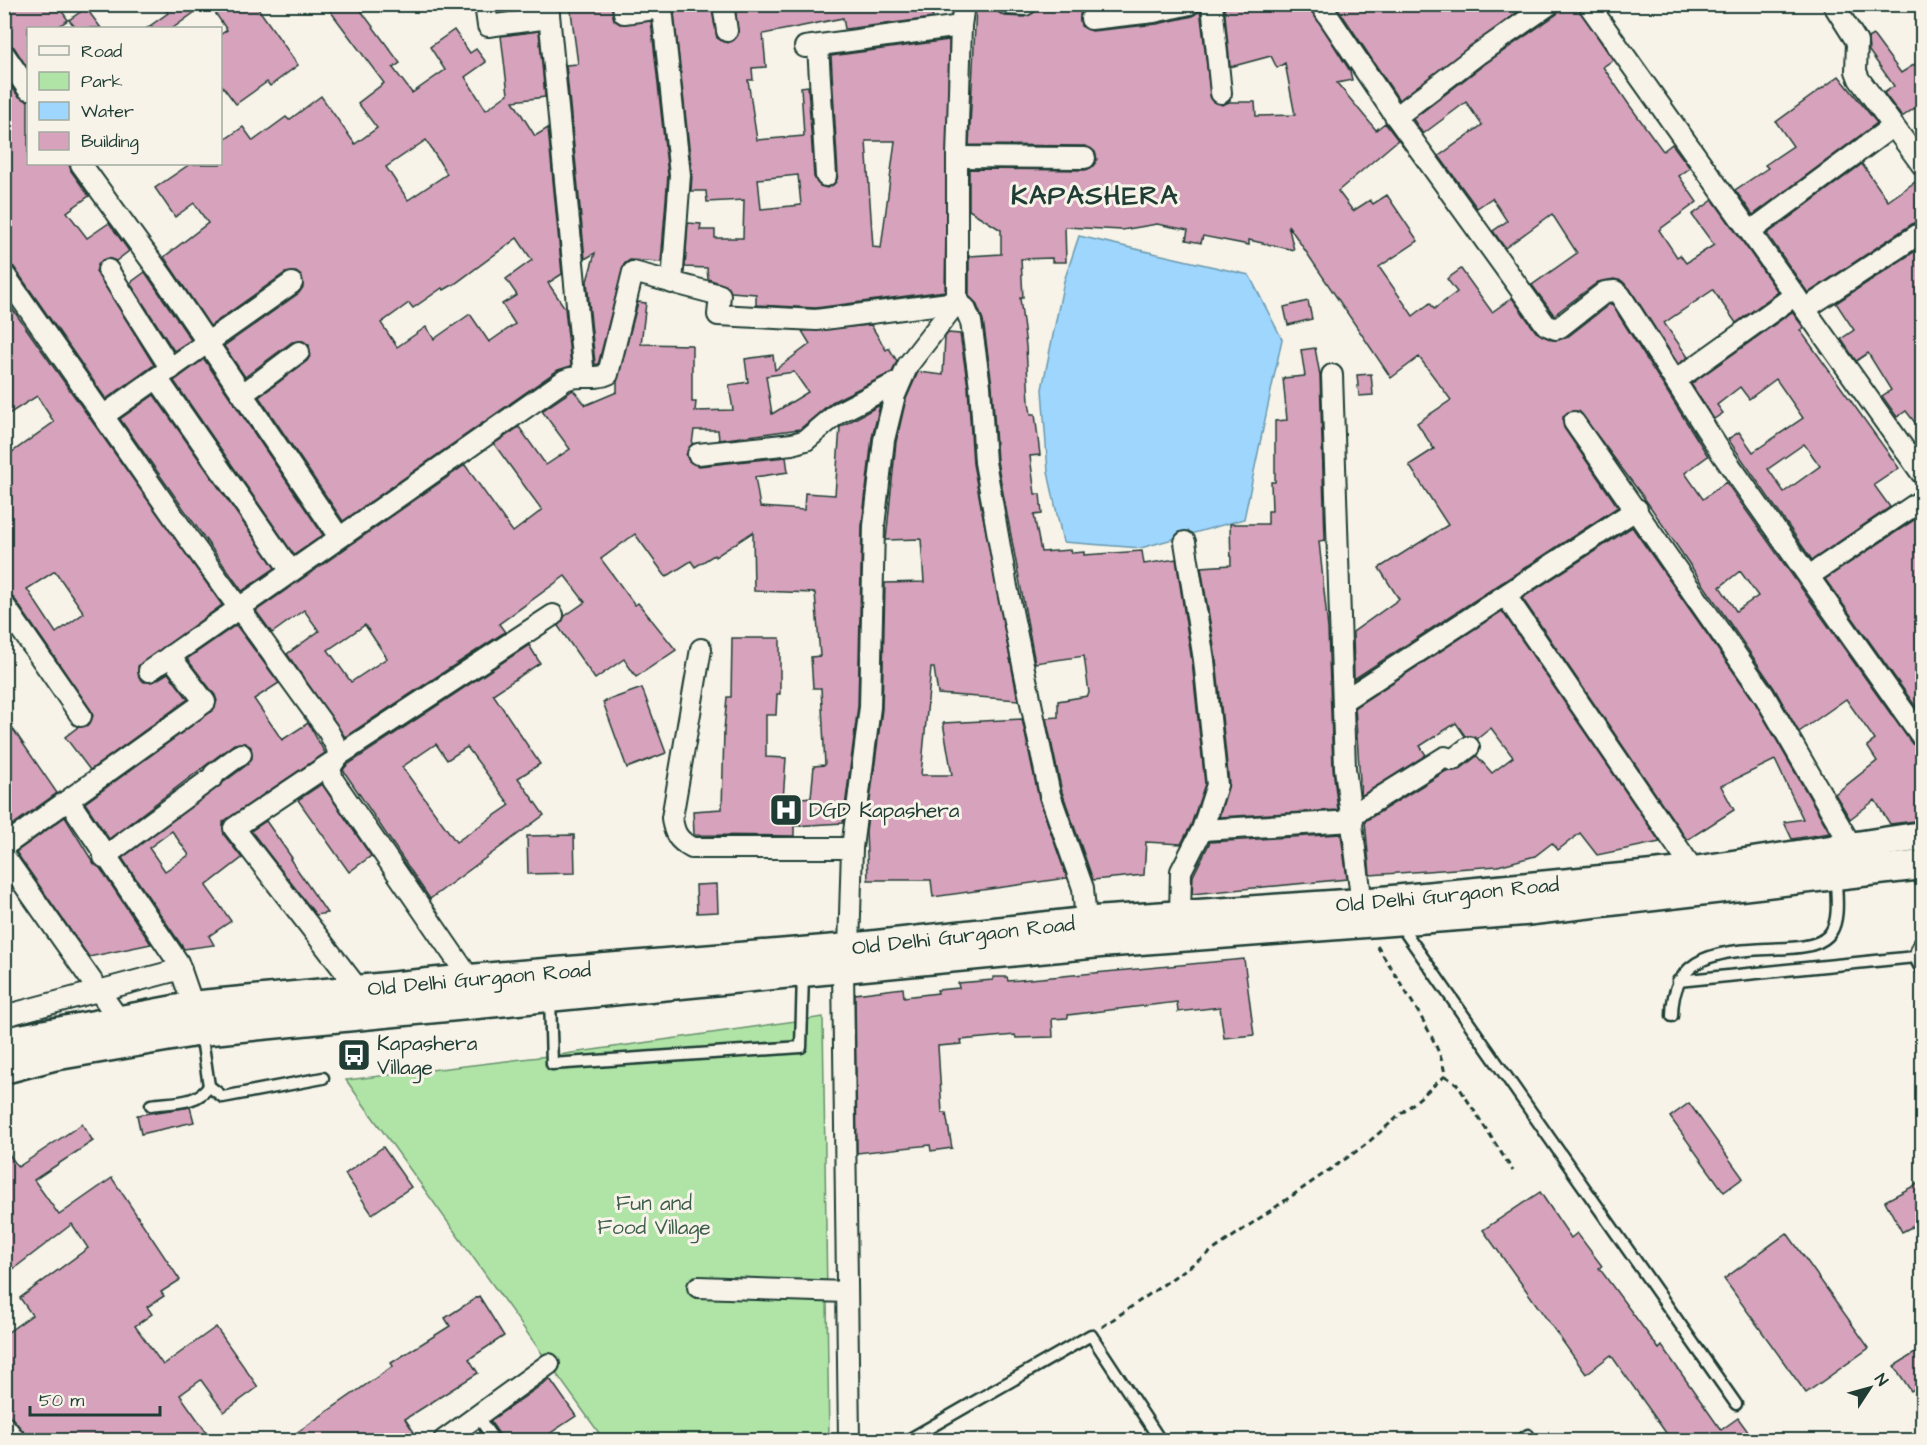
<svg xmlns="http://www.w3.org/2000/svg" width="1927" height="1445" font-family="'Architects Daughter',sans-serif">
  <rect width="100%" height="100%" fill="#f7f3e8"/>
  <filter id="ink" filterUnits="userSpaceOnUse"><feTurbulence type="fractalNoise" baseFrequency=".0167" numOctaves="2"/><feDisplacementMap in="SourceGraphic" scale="12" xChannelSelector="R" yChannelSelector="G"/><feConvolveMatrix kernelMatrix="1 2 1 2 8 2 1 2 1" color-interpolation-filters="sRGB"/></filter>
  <g filter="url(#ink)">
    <!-- green -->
    <path fill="#afe4a6" stroke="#67906d" stroke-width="1.5" d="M823,1017L829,1440H604L346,1080L565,1054Z"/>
    <!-- water -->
    <path fill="#9ed6fe" stroke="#6b99ad" stroke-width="1.5" d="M1079,236L1249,275L1282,339L1244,519L1141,548L1063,542L1048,472L1042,389L1064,281Z"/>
    <!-- building -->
    <g fill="#d7a2bb" stroke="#1f3d34" stroke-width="1.5" fill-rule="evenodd">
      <path d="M4,4H57L68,20L56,28H28V69L14,47L4,42Z"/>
      <path d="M161,4H206L173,28H147L168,13Z"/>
      <path d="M209,4H255L298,65L270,86L267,82L236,104L220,83V35L227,30Z"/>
      <path d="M325,4H356L400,63L393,68L412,93L445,70L430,47L454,30L470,53L476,49L486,62L465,77L486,110L508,94L501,36L539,31L545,97L513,101L535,136L548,128L562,274L548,283L565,308L571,366L558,370L343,521L259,397L307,361L310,356L309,345L303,341L292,342L245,377L224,346L299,293L303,287L302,277L296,272L285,273L210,326L164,257L208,223L194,203L175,217L155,188L190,164H220V143L243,127L253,141L286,117L289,120L321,96L355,144L377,128L358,103L384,83ZM426,140L447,174L408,200L386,167ZM517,238L532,260L506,279L517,295L502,304L515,324L489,342L470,314L434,339L426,327L397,347L381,323L409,303L413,308L442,288L444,290L456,283Z"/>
      <path d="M497,4H536V8L498,13Z"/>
      <path d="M570,4H611L614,20L620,24L651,21L668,175L661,262L630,260L624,264L598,365L595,364L587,281L595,253L585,259L566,65L578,64Z"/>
      <path d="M673,4H711L717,38L728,43L738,35L735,4H786L787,11L821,4H929L933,18L845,29L843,18L763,34L766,67L752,68L753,80H748L757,140L804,136L801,87L808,86L814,177L820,186L827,188L836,182L838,175L831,56L949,40L945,291L816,308L756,305V294L731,292L728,286L708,279L707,268L685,267L688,223L701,224L700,230H715V238H743L744,200L707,202L706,191H691L692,174ZM866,141H895L881,248L873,247ZM798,175L801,205L761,209L758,179Z"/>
      <path d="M1037,4H1113L1089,7L1080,14L1081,26L1092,31L1157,24L1193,16L1200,9L1211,99L1222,105L1229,102H1255L1256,116L1295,115L1285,63L1277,68L1271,56L1230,67L1224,4H1308L1350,71L1352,80L1337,83L1376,130L1385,123L1398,140L1338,191L1353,211L1370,200L1373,204L1387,195L1418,241L1379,267L1413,316L1430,303L1434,309L1457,292L1447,279L1461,269L1492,312L1512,298L1536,332L1552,340L1566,338L1611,303L1708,456L1685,473L1703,499L1726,482L1912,744L1923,749V820L1890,824L1875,800L1850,819L1835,794L1877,761L1867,746L1875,740L1846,699L1799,732L1774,688L1647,502L1579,411L1568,412L1563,416L1564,428L1618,507L1354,679L1353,632L1399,599L1379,568L1448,525L1409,465L1434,449L1417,423L1451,400L1419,357L1391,378L1288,225L1294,250L1249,240V245L1203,236L1201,243L1186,240L1188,230L1157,224L1122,230L1065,227L1066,262H1052V258L1021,259L1023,298H1020L1026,346L1029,402L1031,414H1035L1040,455L1030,456L1035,494H1040L1042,514L1034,515L1041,552L1071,550L1072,553L1084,552V555L1142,551L1144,564L1176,559L1192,662L1205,784L1191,825L1181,844L1146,842L1144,875L1093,880L1062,792L1046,718L1058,717V701L1087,696L1089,693L1084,656L1035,663L997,461L992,385L983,320L976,303L969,296V256L1001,254V230L969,210V169L1085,170L1091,168L1097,159L1095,152L1085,146L969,145L976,7L995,8L1005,16L1024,17L1035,12ZM1740,571L1758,596L1736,611L1720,587Z"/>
      <path d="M1335,4H1528L1399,100Z"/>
      <path d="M1562,4H1576L1613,60L1603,67L1630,106L1663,151L1672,144L1690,168L1679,176L1697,202L1659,230L1677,257L1680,255L1686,263L1714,245L1692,215L1713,200L1778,292L1736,323L1713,290L1664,323L1688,357L1678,364L1630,289L1622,281L1614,279L1598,282L1554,315L1532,285L1577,253L1552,214L1505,248L1493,231L1507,221L1492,198L1477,208L1439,156L1482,125L1466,102L1423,134L1413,119L1485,64L1557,14Z"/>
      <path d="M86,8L101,28H76L69,20Z"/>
      <path d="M1873,35L1901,73L1923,59V102L1902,117L1884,93L1894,86L1869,51L1868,38Z"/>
      <path d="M4,76L18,96L28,101V164H69L71,171L89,196L67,212L87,238L109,223L129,251L116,261L108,258L102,260L96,271L154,365L106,399L14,267L4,262Z"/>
      <path d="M1839,76L1877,123L1753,215L1735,190L1768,168L1765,165L1793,146L1776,122Z"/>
      <path d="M1862,164L1888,201L1915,182L1923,192V220L1915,222L1808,293L1767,234Z"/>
      <path d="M1923,246V433L1906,411L1897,417L1882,396L1891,390L1868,353L1856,361L1841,339L1854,330L1836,303Z"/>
      <path d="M145,272L191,340L174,351L130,283Z"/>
      <path d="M4,297L222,605L138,666L139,677L144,682L155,681L168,673L188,699L90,770L65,737L78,727L88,725L93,716L91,710L14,598L4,593V458L54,422L37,396L4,417ZM55,571L84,613L56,633L27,589Z"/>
      <path d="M1308,301L1312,319L1288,325L1284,307Z"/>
      <path d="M638,302L646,303L641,344L692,345V402H696L695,411L733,410L729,385L748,382L745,359L773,355L775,370L810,344L802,331L871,325L886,350L889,348L897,361L892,372L832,402L800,429L719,440L718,430H694L692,444L686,455L689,461L699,466L786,457L788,472L755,477L760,507L804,510L805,493L835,495L840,427L880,405L872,438L862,525L858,706L843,823L794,826V836L694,835L693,811L722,809L724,730L727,697H731L732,638H780V694H777L776,715H766V757L786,758L783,800L811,797L814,766L825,765L821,688H813L811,657L820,656L815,593L754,591L753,532L715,557L714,555L695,567L691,561L666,577L635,534L601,559L635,605L638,603L676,650L636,677L624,659L595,679L558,626L565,616L585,602L565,576L499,624L505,632L345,737L287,654L319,631L304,610L272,633L256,611L465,465L513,532L542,510L494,444L519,427L546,465L570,449L542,411L573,390L586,405L617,392V382ZM794,372L808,392L772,414L766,376ZM365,625L387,658L351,682L328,650Z"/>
      <path d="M1792,312L1804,328L1800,330L1899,468L1874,485L1890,507L1812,560L1728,439L1739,432L1753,452L1803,418L1776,379L1749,399L1740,387L1717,405L1723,413L1714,419L1691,384ZM1804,444L1820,466L1784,492L1768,469Z"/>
      <path d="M948,333L960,334L968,387L973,464L1018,700L938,694L934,668H931L921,775H952L943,723L1022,719L1039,799L1067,878L933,897L931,880H868L866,831L882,709L885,583L924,582L921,539L886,540L896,442L906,399L918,372L943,375L945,337Z"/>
      <path d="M1315,348L1320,375L1325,540L1319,541L1328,629L1333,768L1338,810L1219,817L1229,784L1216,659L1201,567L1231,565L1230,524H1268V511H1272L1271,482H1275V421L1287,420L1283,378L1305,376L1301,350Z"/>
      <path d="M204,359L323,535L294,555L174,381Z"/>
      <path d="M1371,374L1373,395L1359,396L1357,375Z"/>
      <path d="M154,395L275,568L242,591L120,419Z"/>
      <path d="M1923,514V717L1825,579Z"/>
      <path d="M1632,527L1754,701L1830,833L1792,839L1784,822L1803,819L1775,760L1721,786L1734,810L1687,840L1522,598Z"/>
      <path d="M1502,611L1660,842L1597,855L1580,833L1558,850L1552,843L1535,856L1498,866L1370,875L1365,821L1446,771L1459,770L1477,756L1492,773L1513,757L1491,728L1477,739L1465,736L1456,723L1420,746L1426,755L1361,796L1355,707Z"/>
      <path d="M236,625L279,683L254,699L282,740L308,723L325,753L223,822L224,835L242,858L206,886L231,921L209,936L214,945L184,949L122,858L248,764L252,758L251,747L245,743L234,744L109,839L85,803L212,711L217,701L215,695L187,659ZM172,831L189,855L165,871L149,848Z"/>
      <path d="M529,645L540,663L493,694L540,764L518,778L544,815L430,899L343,770L347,765ZM436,744L447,760L467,747L510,805L456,842L402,767Z"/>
      <path d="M642,688L666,753L627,768L603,702Z"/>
      <path d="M4,716L57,793L4,831Z"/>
      <path d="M322,784L371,856L349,872L298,800Z"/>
      <path d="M65,817L94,864L100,868L151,944L89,957L16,852Z"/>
      <path d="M266,821L292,858L290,859L327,913L316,915L251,831Z"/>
      <path d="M1341,834L1347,879L1192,894L1193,876L1210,842Z"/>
      <path d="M574,835L575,873L528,874L527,836Z"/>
      <path d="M717,884L718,912L697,913L696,885Z"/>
      <path d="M1244,959L1254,1035L1224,1038L1220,1007L1178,1012L1177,1002L1068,1015V1018L1052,1019L1053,1037L1016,1038L1015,1035L961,1040L962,1044L938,1046L942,1113H946L952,1148L931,1151L930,1145L857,1153L855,994L903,988L904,997L938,993L937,990L959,988L958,983L993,980V977H1007L1008,981Z"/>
      <path d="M1689,1103L1743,1178L1724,1192L1670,1117Z"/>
      <path d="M190,1107L194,1122L141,1134L137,1115Z"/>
      <path d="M82,1124L93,1141L34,1180L59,1215L112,1178L180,1280L161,1292L164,1296L147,1307L152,1314L135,1326L163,1365L216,1327L258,1387L224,1412L201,1380L180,1395L212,1440H27L25,1433L13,1419L4,1414V1335L32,1315L20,1298L88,1248L72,1224L4,1276V1147L18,1167Z"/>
      <path d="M383,1147L411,1187L372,1214L345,1174Z"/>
      <path d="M1923,1181V1221L1902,1232L1885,1201Z"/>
      <path d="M1540,1192L1571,1238L1577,1233L1602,1266L1599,1268L1659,1349L1662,1346L1721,1430L1738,1418L1754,1440H1671L1611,1355L1586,1374L1483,1230Z"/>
      <path d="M1787,1233L1869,1348L1806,1393L1724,1279Z"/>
      <path d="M479,1296L504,1336L469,1359L478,1373L405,1419L414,1432L402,1440H286L393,1366L391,1363L450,1326L445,1318Z"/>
      <path d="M1923,1348V1383L1911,1391L1894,1366Z"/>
      <path d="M550,1379L576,1416L540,1440H503L490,1421Z"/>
    </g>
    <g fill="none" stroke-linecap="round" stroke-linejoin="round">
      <defs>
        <g id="lane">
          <path d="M1916,866L1922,883"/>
          <path d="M1398,922L1736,1404"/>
          <path d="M1922,941C1913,949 1914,961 1922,969"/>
          <path d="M1678,981L1915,957"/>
          <path d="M550,998L552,1064L801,1047L803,973"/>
          <path d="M1672,1016C1672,946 1735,951 1789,948C1803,947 1823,945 1831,932C1840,918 1836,894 1836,877"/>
          <path d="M201,1032L209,1086L223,1097L323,1078"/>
          <path d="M151,1105C170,1102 198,1105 209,1086"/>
          <path d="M478,1417L494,1440"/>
          <path d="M908,1440L1091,1335L1160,1440"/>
          <path d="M1520,1440L1528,1435"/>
        </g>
        <g id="street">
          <path d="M485,4L488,26L549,18"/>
          <path d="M548,4L584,377"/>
          <path d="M623,4L624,13L662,8L680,175L672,283"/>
          <path d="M723,4L727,31"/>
          <path d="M1006,4L1025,5"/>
          <path d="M1212,4L1221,93"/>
          <path d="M1320,4L1396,117L1546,325L1556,329L1560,327L1605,292L1615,291L1620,295L1722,454L1922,737"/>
          <path d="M1588,4L1922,474"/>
          <path d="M1833,4L1857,42L1856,71L1859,79L1922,165"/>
          <path d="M1091,19L1154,12L1190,4"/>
          <path d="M805,47L961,26"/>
          <path d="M818,47L826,176"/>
          <path d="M4,54L28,89"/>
          <path d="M1396,117L1478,54L1550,4"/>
          <path d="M957,157L1085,158"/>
          <path d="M81,164L163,277L339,537"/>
          <path d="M1751,231L1893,126"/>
          <path d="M108,270L171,369"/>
          <path d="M4,274L189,539L328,731L337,748L338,756L330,768L333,780L470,979"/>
          <path d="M1805,309L1922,232"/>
          <path d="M1332,375L1345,768L1363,913"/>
          <path d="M157,378L291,571"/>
          <path d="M1675,381L1795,295"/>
          <path d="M243,394L299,352"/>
          <path d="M103,416L292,283"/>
          <path d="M1574,422L1764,695L1852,847"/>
          <path d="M698,454L792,444L806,440L838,413L900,381"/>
          <path d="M1809,576L1922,500"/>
          <path d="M1506,596L1694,871"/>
          <path d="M4,605L81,716"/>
          <path d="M701,649L672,818C674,834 678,840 692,848H852"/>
          <path d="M149,671L565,380C579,373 594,381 608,374L633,272L720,295L718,315L816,320L957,302L965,308L971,322L980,386L985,462L1007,587L1050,795L1083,888L1087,933"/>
          <path d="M1343,701L1637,509"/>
          <path d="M338,756L553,615"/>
          <path d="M331,763L234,828L359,990"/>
          <path d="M69,801L178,962L197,1017"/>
          <path d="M1352,815L1445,757L1452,760L1469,747"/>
          <path d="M1202,830L1353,821"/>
          <path d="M4,846L205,702L170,656"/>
          <path d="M4,856L120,1021"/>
          <path d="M104,857L213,777L214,774L241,754"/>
          <path d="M1180,915L1181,871L1202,830L1217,785L1204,660L1185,542"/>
          <path d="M849,948L852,848L870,707L874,526L884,440L895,395L908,365L957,302V157L961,26L964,4"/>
          <path d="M843,969L849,1440"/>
          <path d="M4,1016L181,969"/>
          <path d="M698,1287L847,1292"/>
          <path d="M4,1426L15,1440"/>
          <path d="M444,1440L549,1364"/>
        </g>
        <g id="secondary">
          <path id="s1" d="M4,1042L201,1005L470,979L849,948L1094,921L1361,903L1694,871L1922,836"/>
          <path d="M4,1069L53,1056L201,1031L1100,943L1524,911L1922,865"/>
        </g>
      </defs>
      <!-- lane casing -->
      <use href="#lane" stroke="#1f3d34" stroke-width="15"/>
      <!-- street casing -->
      <use href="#street" stroke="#1f3d34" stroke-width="24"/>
      <!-- secondary casing -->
      <use href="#secondary" stroke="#1f3d34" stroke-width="33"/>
      <!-- path -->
      <g stroke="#1f3d34" stroke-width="3" stroke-dasharray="6 4.5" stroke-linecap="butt">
        <path d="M1445,1076L1457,1084L1513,1171"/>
        <path d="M1102,1327L1364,1146L1445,1076C1443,1043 1394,975 1376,944"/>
      </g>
      <!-- lane -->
      <use href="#lane" stroke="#f7f3e8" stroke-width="10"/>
      <!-- street -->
      <use href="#street" stroke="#f7f3e8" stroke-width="20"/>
      <!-- secondary -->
      <use href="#secondary" stroke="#f7f3e8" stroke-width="28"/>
    </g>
  </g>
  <!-- icons -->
  <defs>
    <symbol id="hospital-square" viewBox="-11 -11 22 22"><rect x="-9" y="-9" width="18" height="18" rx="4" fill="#1f3d34" stroke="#f7f3e8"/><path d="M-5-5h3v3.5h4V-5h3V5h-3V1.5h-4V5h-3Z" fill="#fff"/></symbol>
    <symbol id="bus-square" viewBox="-11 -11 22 22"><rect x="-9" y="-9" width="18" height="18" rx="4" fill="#1f3d34" stroke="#f7f3e8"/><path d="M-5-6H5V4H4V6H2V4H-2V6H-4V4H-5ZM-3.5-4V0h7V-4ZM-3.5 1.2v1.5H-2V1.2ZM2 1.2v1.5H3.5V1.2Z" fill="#fff"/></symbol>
  </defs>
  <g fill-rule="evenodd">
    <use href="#hospital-square" x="767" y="791" width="38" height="38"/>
    <use href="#bus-square" x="335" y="1036" width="38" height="38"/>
  </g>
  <g text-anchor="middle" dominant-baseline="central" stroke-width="6" stroke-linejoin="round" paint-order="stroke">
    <!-- poi labels -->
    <g font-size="21" fill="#1f3d34" stroke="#f7f3e8" text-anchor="start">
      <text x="809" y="810">DGD Kapashera</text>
      <text x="377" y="1043">Kapashera<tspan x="377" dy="24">Village</tspan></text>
    </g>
    <!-- street labels -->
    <g font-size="21" fill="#1f3d34" stroke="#f7f3e8">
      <text stroke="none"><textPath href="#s1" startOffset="1452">Old Delhi Gurgaon Road</textPath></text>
      <text stroke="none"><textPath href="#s1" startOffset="966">Old Delhi Gurgaon Road</textPath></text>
      <text stroke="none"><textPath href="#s1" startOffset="480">Old Delhi Gurgaon Road</textPath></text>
    </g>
    <!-- park labels -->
    <g font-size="21" fill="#3c5e4b" stroke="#f7f3e8">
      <text x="654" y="1203">Fun and<tspan x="654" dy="24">Food Village</tspan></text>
    </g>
    <!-- district labels -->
    <g font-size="27" font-weight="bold" letter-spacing="1.5" fill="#1f3d34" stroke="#f7f3e8">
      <text x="1095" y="196">KAPASHERA</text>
    </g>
  </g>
  <!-- margin -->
  <rect width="1927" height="1445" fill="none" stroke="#f7f3e8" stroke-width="24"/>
  <rect x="12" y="12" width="1903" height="1421" fill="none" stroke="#1f3d34" stroke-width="2" filter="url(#ink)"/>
  <!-- legend -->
  <rect x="27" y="27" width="195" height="138" fill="#f7f3e8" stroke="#a1aaa0" stroke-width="1.5"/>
  <rect x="39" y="46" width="30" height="9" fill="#f7f3e8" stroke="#a1aaa0" stroke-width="1.5"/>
  <text x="81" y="57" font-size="18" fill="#1f3d34">Road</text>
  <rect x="39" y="72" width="30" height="18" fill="#afe4a6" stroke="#a1aaa0" stroke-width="1.5"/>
  <text x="81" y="87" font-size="18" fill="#1f3d34">Park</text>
  <rect x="39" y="102" width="30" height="18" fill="#9ed6fe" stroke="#a1aaa0" stroke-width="1.5"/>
  <text x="81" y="117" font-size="18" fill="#1f3d34">Water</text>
  <rect x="39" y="132" width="30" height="18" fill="#d7a2bb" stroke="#a1aaa0" stroke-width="1.5"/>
  <text x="81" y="147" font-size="18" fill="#1f3d34">Building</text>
  <!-- north arrow -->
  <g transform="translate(1870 1388) rotate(54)" stroke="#f7f3e8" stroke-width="4.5" paint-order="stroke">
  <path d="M0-4.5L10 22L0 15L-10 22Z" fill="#1f3d34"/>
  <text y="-9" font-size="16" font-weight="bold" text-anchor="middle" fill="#1f3d34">N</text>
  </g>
  <!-- scale -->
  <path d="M30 1406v9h130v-9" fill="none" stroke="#1f3d34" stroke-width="3"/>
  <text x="39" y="1406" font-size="18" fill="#1f3d34" stroke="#f7f3e8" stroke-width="4.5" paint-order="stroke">50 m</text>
</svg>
